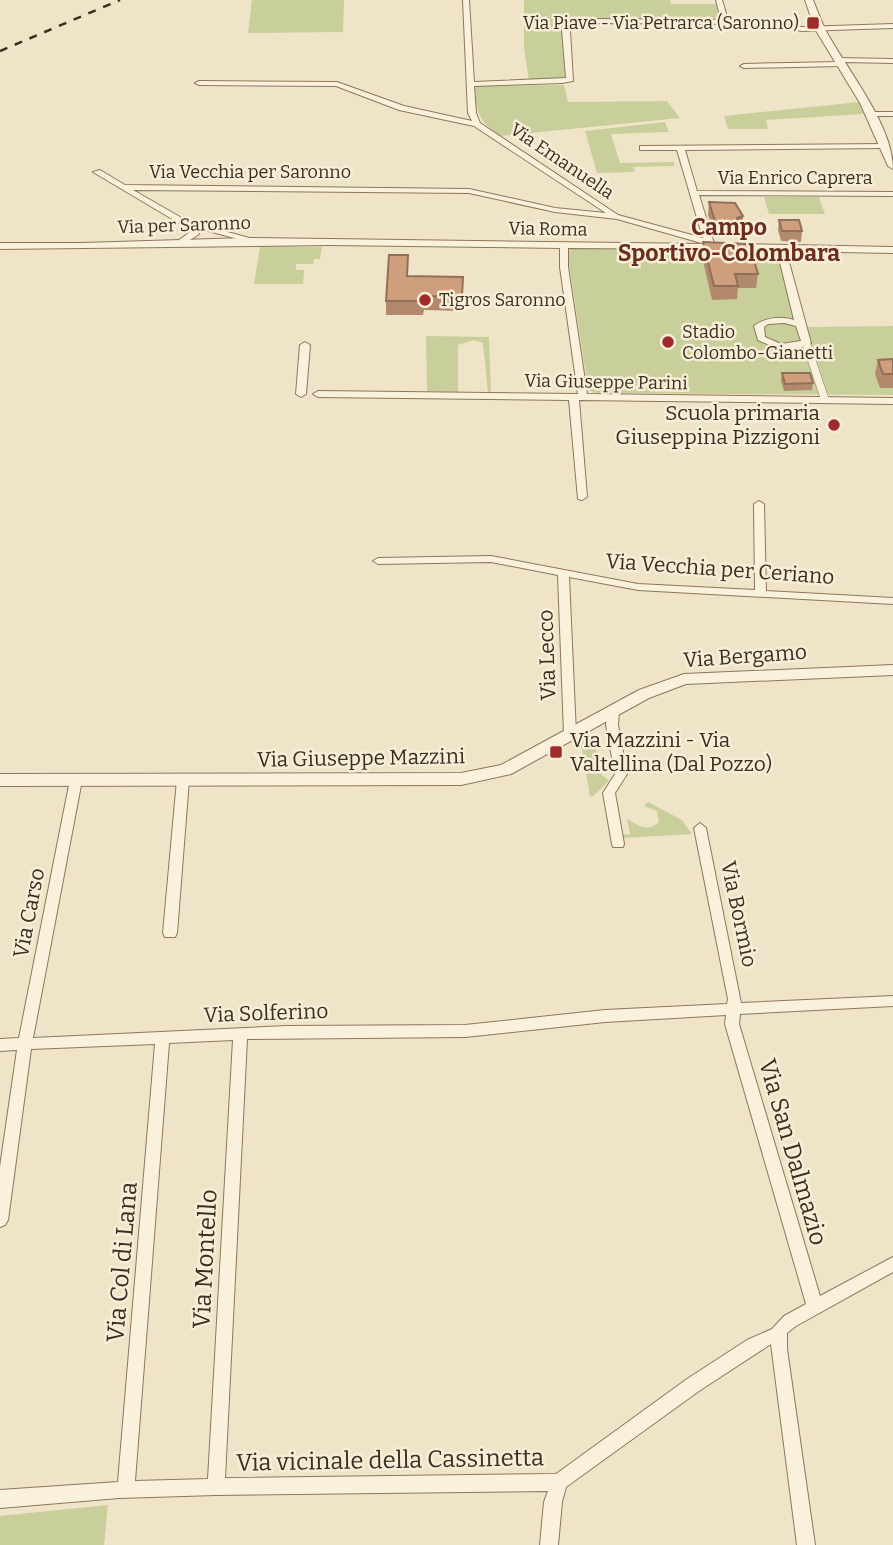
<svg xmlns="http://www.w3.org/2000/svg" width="893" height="1545" font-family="Bitter,serif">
  <rect width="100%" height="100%" fill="#f0e4c8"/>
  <!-- green -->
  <g fill="#c9cf9b">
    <path d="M252,0H344L343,32L248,33Z"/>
    <path d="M524,0H670L671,4H716L720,20L574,22L562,30L566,76L562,79L529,81L524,49Z"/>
    <path d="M564,85L568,102L667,101L680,118L500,136C479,122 475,110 474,86Z"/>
    <path d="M859,102L863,114L766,120L768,129H728L724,116Z"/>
    <path d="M665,122L669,132L611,134L620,163L674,162V166L633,167L635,172L597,173L585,131Z"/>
    <path d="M764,197H819L825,214H769Z"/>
    <path d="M260,246L322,247L320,259H314L313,264H296V270H304L303,284H254Z"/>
    <path d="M577,248L776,250L794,319L810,327L893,326V395L594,393L588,389L567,251Z"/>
    <path d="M426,336L489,337L491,393H488L483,343L474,340L458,345V392L427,391Z"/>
    <path d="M580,737L594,738L601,774L609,781L593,796L590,797Z"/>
    <path d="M648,802L682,820L692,834L623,838L622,835L630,834L627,819C638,825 647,833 659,822L657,811L644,806Z"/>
    <path d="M108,1505L104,1545H0V1516Z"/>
  </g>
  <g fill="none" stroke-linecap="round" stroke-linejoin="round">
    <defs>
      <path id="pedestrian" d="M803,341H806L810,343L829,400L828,402H822L821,400L802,343Z"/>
      <g id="minor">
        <path d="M463,0H469L474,82L566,78L562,30L572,23L591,19L721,20L716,0H722L728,20H752L802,27L893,24V28L802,31L752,24L591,23L576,26L570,31L573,81L562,83L474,86L476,113L480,123L618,215L703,238L677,150H640V146L887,144L888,146L884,148L685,150L697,191L893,192V196L699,195L715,247L714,249L568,248V267L587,394L893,398V404L579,400L587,497L582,500L578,499L569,400L318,397L313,394L318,391L578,394L560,267V248L329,245L325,242L329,239L705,244L617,219L555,212L469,193L133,190L187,221L257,240L253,243L197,228L199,233L198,235L179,246L175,243L190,232L189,229L93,172L100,170L125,185L469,189L555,208L606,213L474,126L399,110L336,86L199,85L195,83L199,81L337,82L404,106L472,121L468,113Z"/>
        <path d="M837,58L893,59V63L844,62L846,64L842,66L744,68L740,66L744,64L839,62L836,60Z"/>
        <rect x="867" y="112" width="26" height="4"/>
        <path d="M735,244L893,247V253L786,251L811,343C792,353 776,349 758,340L754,326C766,317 781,316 794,320L777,250L732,249V245ZM784,323L796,326L801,341L781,344L765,337L764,327L768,324Z"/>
        <path d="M305,342L310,345L306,394L301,397L296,394L300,345Z"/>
        <path d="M759,501L764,504L766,591L893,598V604L638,590L569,577L576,734L570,738L564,734L558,575L491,562L378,564L373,561L378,558L491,556L638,584L755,590L754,504Z"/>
        <path d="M613,706L619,710L618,725L627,774L615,793L624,844L623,847H613L612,844L603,793L615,774L606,725L607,710Z"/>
        <path d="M76,776L82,780L33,1038L287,1026L465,1025L605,1010L727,1004L728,999L694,828L700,823L706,828L741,1003L893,996V1006L740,1014L739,1024L820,1296L893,1257V1272L796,1326L787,1333V1349L815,1545H797L771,1344L699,1391L566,1487L562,1502L558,1545H540L544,1502L548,1491L216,1495L119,1498L0,1508V1490L118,1482L155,1044L31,1049L8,1220L5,1225L0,1227V1167L17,1050L0,1051V1039L19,1038L70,780ZM726,1015L725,1024L806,1304L784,1316L772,1329L747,1340L687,1379L556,1474L225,1478L247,1039L465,1037L605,1022ZM233,1040L208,1479L135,1481L169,1043Z"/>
        <path d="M183,776L189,780L177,933L175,937H165L163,933L177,780Z"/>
      </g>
      <g id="tertiary">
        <path d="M805,0H813C817,10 821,21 826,31C847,70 893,125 893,169L888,166L860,103L815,29Z"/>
        <path d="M247,238L329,239L334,242L329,245L0,249V243H82Z"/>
        <path d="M893,665V675L686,684L649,698L511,774L461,785L0,786V774L461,773L501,765L639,690L684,674Z"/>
      </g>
    </defs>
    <!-- pedestrian casing -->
    <use href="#pedestrian" stroke="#8d765c" stroke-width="1"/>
    <!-- minor casing -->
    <use href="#minor" stroke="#8d765c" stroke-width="2"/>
    <!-- tertiary casing -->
    <use href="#tertiary" stroke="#8d765c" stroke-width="2"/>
    <!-- pedestrian -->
    <use href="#pedestrian" fill="#faf1dc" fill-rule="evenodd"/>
    <!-- minor -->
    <use href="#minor" fill="#faf1dc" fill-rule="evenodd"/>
    <!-- tertiary -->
    <use href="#tertiary" fill="#faf1dc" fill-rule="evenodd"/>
    <!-- rail -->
    <path stroke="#3d2e20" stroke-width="2.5" stroke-dasharray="8 8" stroke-linecap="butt" d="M0,51L120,0"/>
  </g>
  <!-- wall -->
  <g fill="#b2896c">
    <path d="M709,202L743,216L741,230L737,231L736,236L714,234L708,215Z"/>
    <path d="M779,220L802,231L801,242L781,241L778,230Z"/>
    <path d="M703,242L758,274L756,288H738L737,299L712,300L702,256Z"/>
    <path d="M408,255V276L463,277L462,311L424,310L423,315H386V301Z"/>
    <path d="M893,359V388H880L875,374L878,360Z"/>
    <path d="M782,373L813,383L812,390L784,391L781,381Z"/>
  </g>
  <!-- shaded-wall -->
  <path fill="#916f58" d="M743,216L741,230L737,231L738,222L737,218Z"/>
  <!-- building -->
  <g fill="#cf9f7d" stroke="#916f58" stroke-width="2">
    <path d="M709,202L735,203L743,216L737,218L738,222L715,221Z"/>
    <path d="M779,220H799L802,231H782Z"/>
    <path d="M703,242L749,244L758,274H735L738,286H714Z"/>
    <path d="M389,255H408L407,276L463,277L462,297L423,296V301H386Z"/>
    <path d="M893,359V374H883L878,360Z"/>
    <path d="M782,373H810L813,383L785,384Z"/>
  </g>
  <!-- markers -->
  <g fill="#9e2a2b" stroke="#f7eed8" stroke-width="2.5">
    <rect x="806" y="16" width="14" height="14" rx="3.5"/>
    <circle cx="425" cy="300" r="7"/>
    <circle cx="668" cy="342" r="7"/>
    <circle cx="834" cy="425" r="7"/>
    <rect x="549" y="745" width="14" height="14" rx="3.5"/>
  </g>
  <g text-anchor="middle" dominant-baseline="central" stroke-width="5" stroke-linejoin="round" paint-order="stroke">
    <!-- far-poi labels -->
    <g font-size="18" fill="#3d2e20" stroke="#f7eed8" text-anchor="start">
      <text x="799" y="23" text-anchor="end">Via Piave - Via Petrarca (Saronno)</text>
      <text x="439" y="300">Tigros Saronno</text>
      <text x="682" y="332">Stadio<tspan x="682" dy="21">Colombo-Gianetti</tspan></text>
    </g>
    <!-- far-street labels -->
    <g font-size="18" fill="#3d2e20" stroke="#f7eed8">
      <text transform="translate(562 161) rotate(34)">Via Emanuella</text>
      <text x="250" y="172">Via Vecchia per Saronno</text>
      <text x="795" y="178">Via Enrico Caprera</text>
      <text transform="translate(184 225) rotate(-2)">Via per Saronno</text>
      <text transform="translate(548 229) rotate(1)">Via Roma</text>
      <text transform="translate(606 382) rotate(1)">Via Giuseppe Parini</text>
    </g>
    <!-- poi labels -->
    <g font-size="21" fill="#3d2e20" stroke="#f7eed8" text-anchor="end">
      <text x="820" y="413">Scuola primaria<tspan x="820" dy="24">Giuseppina Pizzigoni</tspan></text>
      <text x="570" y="740" text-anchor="start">Via Mazzini - Via<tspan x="570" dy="24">Valtellina (Dal Pozzo)</tspan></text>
    </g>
    <!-- street labels -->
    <g font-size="21" fill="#3d2e20" stroke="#f7eed8">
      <text transform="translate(720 569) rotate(4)">Via Vecchia per Ceriano</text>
      <text transform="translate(547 655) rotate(-92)">Via Lecco</text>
      <text transform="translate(745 656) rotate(-4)">Via Bergamo</text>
      <text transform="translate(361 758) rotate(-1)">Via Giuseppe Mazzini</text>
      <text transform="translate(29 913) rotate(-79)">Via Carso</text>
      <text transform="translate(739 914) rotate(78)">Via Bormio</text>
      <text transform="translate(266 1013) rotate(-2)">Via Solferino</text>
    </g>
    <!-- far-district labels -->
    <g font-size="23" font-weight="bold" fill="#6b2e1e" stroke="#f7eed8">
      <text x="729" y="227">Campo<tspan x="729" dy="26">Sportivo-Colombara</tspan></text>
    </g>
    <!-- near-street labels -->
    <g font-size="24" fill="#3d2e20" stroke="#f7eed8">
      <text transform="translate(793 1152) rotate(74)">Via San Dalmazio</text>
      <text transform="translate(205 1259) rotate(-87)">Via Montello</text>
      <text transform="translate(122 1262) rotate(-85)">Via Col di Lana</text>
      <text transform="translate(390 1460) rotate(-1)">Via vicinale della Cassinetta</text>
    </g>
  </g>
</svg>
